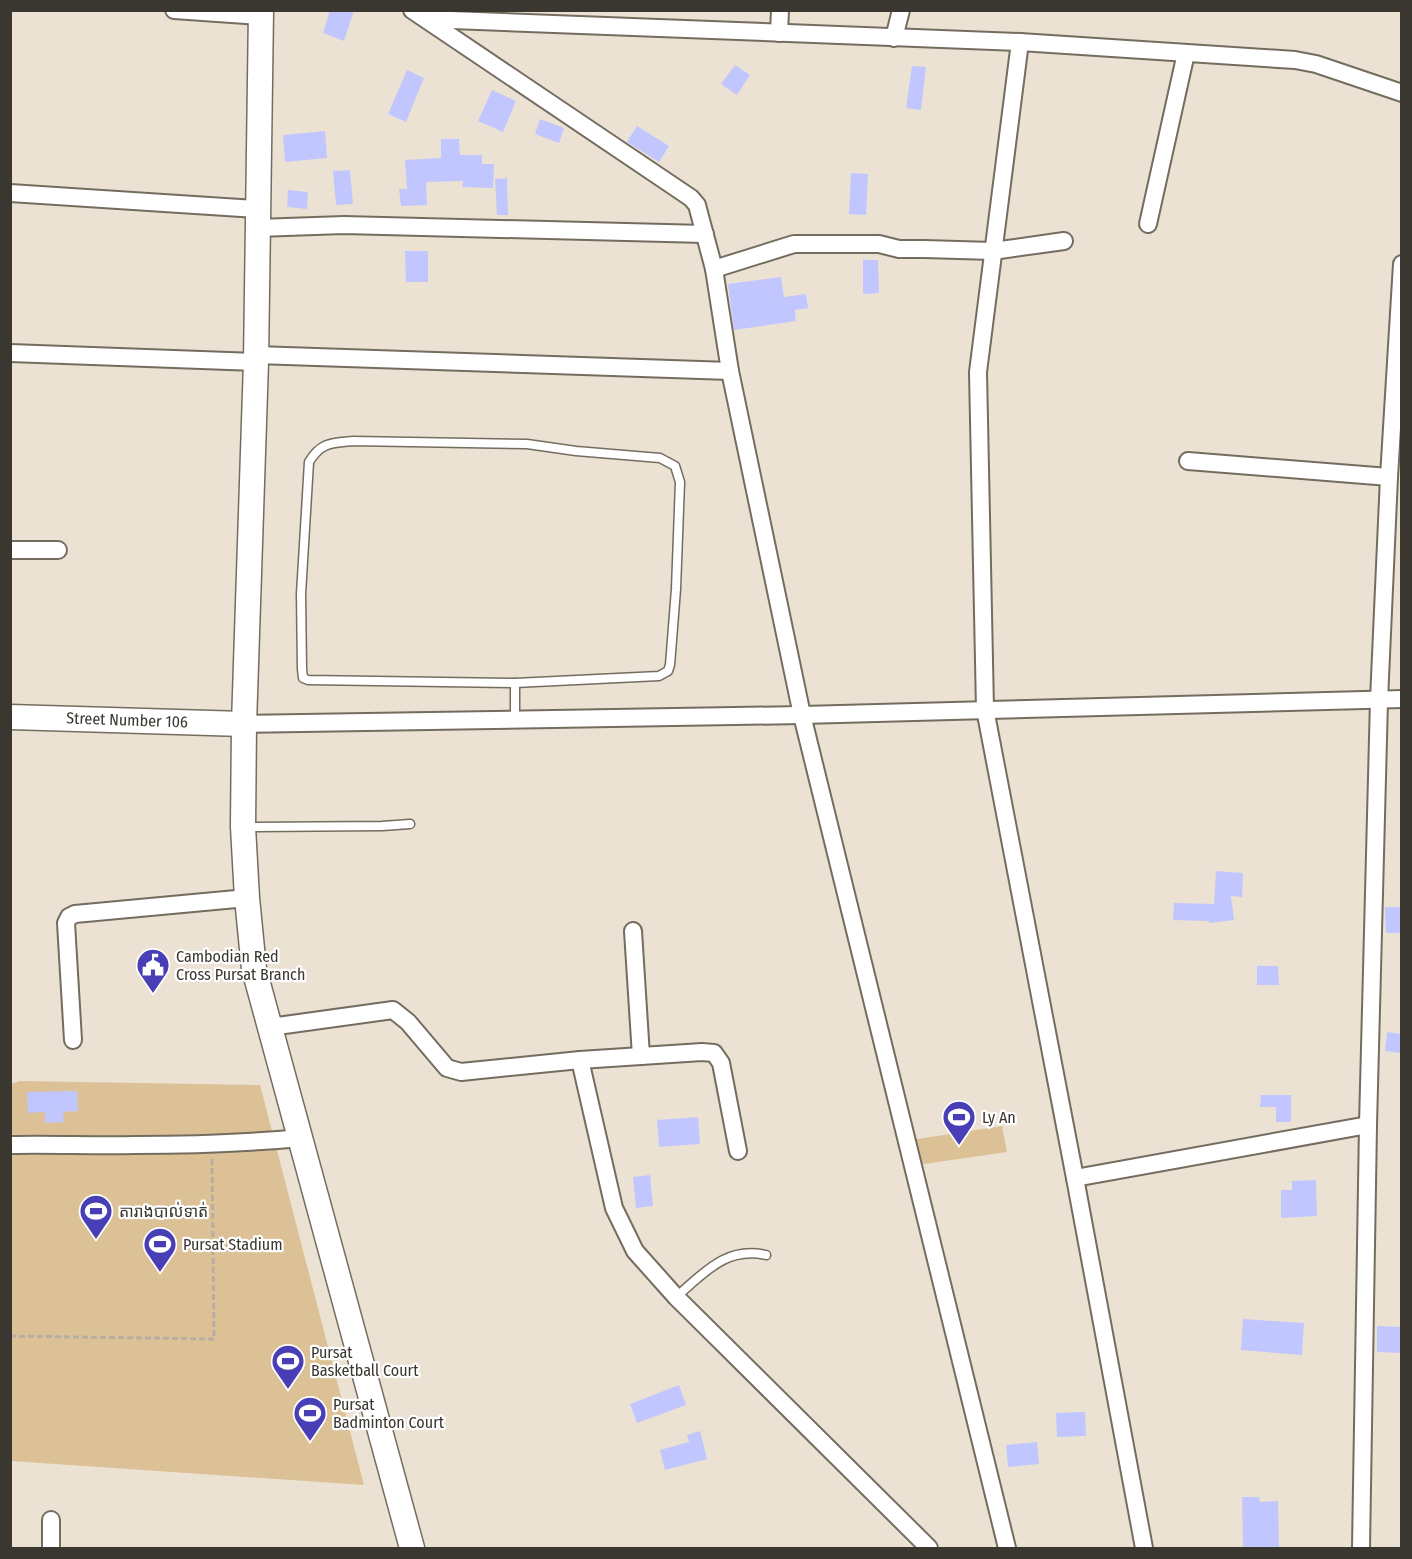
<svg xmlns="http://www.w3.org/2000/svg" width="1412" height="1559" font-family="'Fira Sans Condensed','Noto Sans Khmer',sans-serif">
  <rect width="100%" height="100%" fill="#ece2d3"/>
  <!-- green -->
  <g fill="#dcc196">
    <path d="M20,1081L260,1085L364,1485L11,1461V1084Z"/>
    <path d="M1002,1126L1007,1152L917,1165L911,1140Z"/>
  </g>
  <!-- building -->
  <g fill="#c1c7fe">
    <path d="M330,10H354L344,41L323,33Z"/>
    <path d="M735,65L750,75L737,95L721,84Z"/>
    <path d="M912,66L926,67L921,110L906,108Z"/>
    <path d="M407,70L424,78L406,122L388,114Z"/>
    <path d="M492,90L516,101L503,132L478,121Z"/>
    <path d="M540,119L564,128L559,143L535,134Z"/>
    <path d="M637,126L669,146L659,162L627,142Z"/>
    <path d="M325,131L327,158L285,162L283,135Z"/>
    <path d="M441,139H459L460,155H482V164H494L493,188L462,187L463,181L426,182L427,205L401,206L399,189H407L405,160L441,158Z"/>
    <path d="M350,170L353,204L336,205L333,171Z"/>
    <path d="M851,173L868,174L866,215L849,214Z"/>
    <path d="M507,178L508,215H497L495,179Z"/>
    <path d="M288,190L308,192L307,209L287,207Z"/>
    <path d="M405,251H428V282H406Z"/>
    <path d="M863,260H878L879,293L863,294Z"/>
    <path d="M781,277L784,297L806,294L808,308L795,310L796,321L734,330L728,284Z"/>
    <path d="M1216,871L1243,873L1242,897L1231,896L1234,920L1209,923V921L1173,920L1174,903L1214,904Z"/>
    <path d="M1385,907H1401V933H1386Z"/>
    <path d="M1257,966H1278L1279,985H1257Z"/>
    <path d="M1387,1032L1401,1034V1053L1385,1051Z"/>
    <path d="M77,1091L78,1111L63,1112L64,1122L45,1123V1112L28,1113L27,1092Z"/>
    <path d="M1261,1095H1291V1122H1276V1107H1260Z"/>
    <path d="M698,1117L700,1144L659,1147L657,1120Z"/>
    <path d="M650,1175L653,1206L636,1208L633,1177Z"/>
    <path d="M1316,1180L1317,1216L1281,1218V1190H1292V1181Z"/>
    <path d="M1243,1319L1304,1323L1302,1355L1241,1350Z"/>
    <path d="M1377,1326L1401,1327V1353L1377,1352Z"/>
    <path d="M679,1385L686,1405L637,1423L630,1404Z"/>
    <path d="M1085,1412L1086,1436L1057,1437L1056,1413Z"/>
    <path d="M700,1431L707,1459L665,1470L660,1450L689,1442L687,1435Z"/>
    <path d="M1037,1442L1039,1464L1008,1467L1006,1445Z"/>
    <path d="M1242,1497H1259L1260,1502L1278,1501L1279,1548H1243Z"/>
  </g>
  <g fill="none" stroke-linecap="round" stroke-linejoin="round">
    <defs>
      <g id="lane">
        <path d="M353,441L527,444L576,451L660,458L675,466L680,482L676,589L670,665L668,671L659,676L515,683L308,680L303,678L302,669L301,594L309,462C321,442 332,443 353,441Z"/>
        <path d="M515,719V683"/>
        <path d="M244,827L382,826L410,824"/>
        <path d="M676,1297C704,1273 726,1246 766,1255"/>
      </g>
      <g id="street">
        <path d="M174,10L261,16"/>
        <path d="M412,10L691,198L697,205L714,269L730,371L802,715L1007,1548"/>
        <path d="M426,19L1020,42L1295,60L1316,64L1402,93"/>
        <path d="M779,33L780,10"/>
        <path d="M894,38L901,10"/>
        <path d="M1020,42L978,372L985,709L1075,1178L1144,1548"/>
        <path d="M10,193L257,209"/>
        <path d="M1148,224L1186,53"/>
        <path d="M257,228L344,225L705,234"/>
        <path d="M714,269L794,244H879L899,249H924L993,251L1064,241"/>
        <path d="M10,353L256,362"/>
        <path d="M256,355L730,371"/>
        <path d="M1188,461L1389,477"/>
        <path d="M10,550H58"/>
        <path d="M244,724L802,715L1402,699"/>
        <path d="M633,931L641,1056"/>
        <path d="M270,1027L393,1010L408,1022L447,1068L461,1072L580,1060L702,1052L714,1053L721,1063L738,1151"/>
        <path d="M73,1040L66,923L69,917L75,914L247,898"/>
        <path d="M580,1060L614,1208L635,1251L676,1297L929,1548"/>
        <path d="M10,1145C52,1144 94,1146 135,1145C191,1145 246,1143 301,1138"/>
        <path d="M1075,1178L1368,1125"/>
        <path d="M51,1548V1520"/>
        <path d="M1361,1548L1368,1125L1379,700L1389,477L1402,264"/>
      </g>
      <g id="secondary">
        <path d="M261,10L256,362L244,724L243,827L247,898L254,969L412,1548"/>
        <path d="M10,717L244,724"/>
      </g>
    </defs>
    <!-- lane casing -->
    <use href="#lane" stroke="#746c5f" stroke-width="11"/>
    <!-- street casing -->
    <use href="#street" stroke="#746c5f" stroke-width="20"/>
    <!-- secondary casing -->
    <use href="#secondary" stroke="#746c5f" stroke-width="27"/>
    <!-- path -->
    <path stroke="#b7aea2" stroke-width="3" stroke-dasharray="6 3" stroke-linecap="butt" d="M10,1336L214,1339L212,1157"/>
    <!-- lane -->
    <use href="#lane" stroke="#fff" stroke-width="8"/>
    <!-- street -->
    <use href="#street" stroke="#fff" stroke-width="16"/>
    <!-- secondary -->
    <use href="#secondary" stroke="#fff" stroke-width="24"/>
  </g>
  <!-- icons -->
  <defs>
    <symbol id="civic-pin" viewBox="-11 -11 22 30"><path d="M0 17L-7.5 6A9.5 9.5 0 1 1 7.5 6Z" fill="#483fb6" stroke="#fff"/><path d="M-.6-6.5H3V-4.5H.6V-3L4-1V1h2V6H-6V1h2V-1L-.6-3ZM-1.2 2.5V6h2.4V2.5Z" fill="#fff"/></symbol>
    <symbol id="stadium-pin" viewBox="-11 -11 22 30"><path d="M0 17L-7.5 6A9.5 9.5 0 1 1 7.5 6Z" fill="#483fb6" stroke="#fff"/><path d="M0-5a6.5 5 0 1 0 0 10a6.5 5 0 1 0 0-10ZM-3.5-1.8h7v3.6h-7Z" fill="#fff"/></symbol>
  </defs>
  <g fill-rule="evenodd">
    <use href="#civic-pin" x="134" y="946" width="38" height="52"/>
    <use href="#stadium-pin" x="940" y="1098" width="38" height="52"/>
    <use href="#stadium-pin" x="77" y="1192" width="38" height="52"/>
    <use href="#stadium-pin" x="141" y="1225" width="38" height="52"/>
    <use href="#stadium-pin" x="269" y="1342" width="38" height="52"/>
    <use href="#stadium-pin" x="291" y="1394" width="38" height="52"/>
  </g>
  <g text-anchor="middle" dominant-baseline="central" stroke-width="4.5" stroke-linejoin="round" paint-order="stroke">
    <!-- street labels -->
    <g font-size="16" fill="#3a3630" stroke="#fff">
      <text transform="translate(127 720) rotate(2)">Street Number 106</text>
    </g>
    <!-- poi labels -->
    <g font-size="16" fill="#3a3630" stroke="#fff" text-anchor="start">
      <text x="176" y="956">Cambodian Red<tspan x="176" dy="18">Cross Pursat Branch</tspan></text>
      <text x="982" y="1117">Ly An</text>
      <text x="119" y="1211">តារាងបាល់ទាត់</text>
      <text x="183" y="1244">Pursat Stadium</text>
      <text x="311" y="1352">Pursat<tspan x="311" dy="18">Basketball Court</tspan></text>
      <text x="333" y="1404">Pursat<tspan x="333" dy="18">Badminton Court</tspan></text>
    </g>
  </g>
  <!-- border -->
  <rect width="1412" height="1559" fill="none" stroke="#3a3630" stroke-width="24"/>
</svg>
